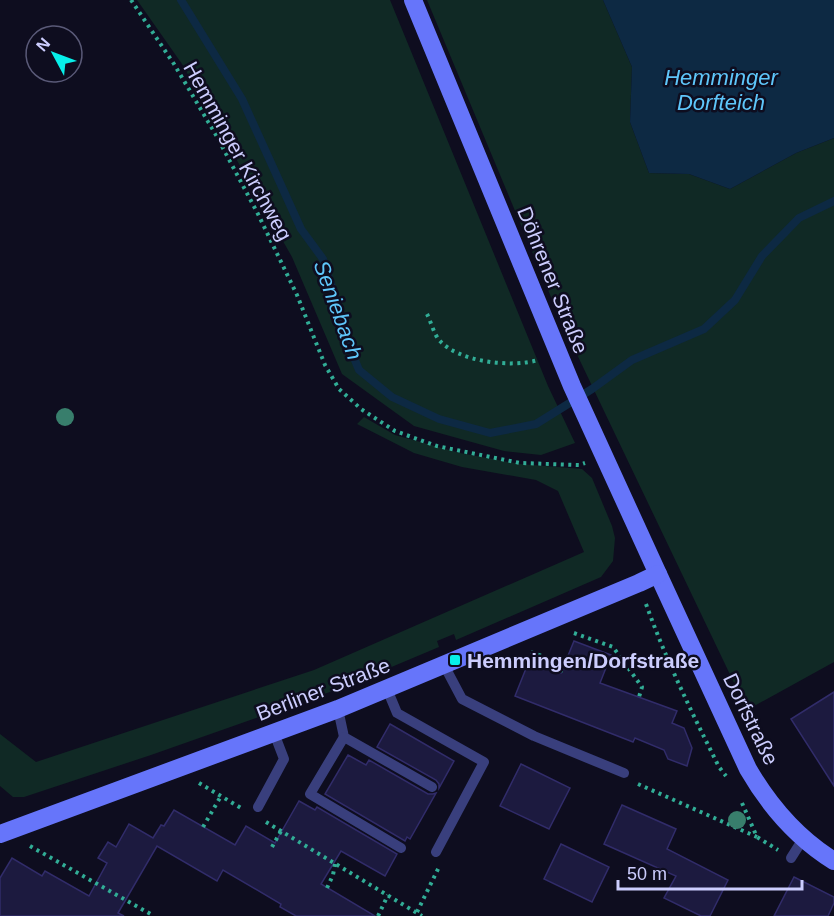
<svg xmlns="http://www.w3.org/2000/svg" width="834" height="916" font-family="Arial,sans-serif">
  <rect width="100%" height="100%" fill="#0e0d1f"/>
  <!-- green -->
  <g fill="#102925">
    <path d="M137,0H390L548,386L575,443L541,455L504,451L414,426L342,374L292,257L182,64Z"/>
    <path d="M427,0H603L632,67L630,122L649,173L689,174L730,189L796,153L834,138V662L747,710L561,321Z"/>
    <path d="M364,417L395,435L460,453L520,464L582,469L592,478L612,526L615,538L613,561L601,577L456,640L454,634L437,641L439,647L344,687L151,755L24,797H13L0,786V734L36,762L314,670L584,552L558,491L536,480L462,467L414,453L357,424Z"/>
  </g>
  <!-- water -->
  <path fill="#0d2943" d="M603,0H834V138L796,153L730,189L689,174L649,173L630,122L632,67Z"/>
  <g fill="none" stroke-linecap="round" stroke-linejoin="round">
    <!-- stream -->
    <path stroke="#0d2943" stroke-width="8" d="M181,0L242,99L301,229L323,259L335,297L345,336L359,370L392,397L439,419L490,433L536,424L592,389L632,360L704,329L735,300L762,256L799,218L834,201"/>
  </g>
  <!-- building -->
  <g fill="#1c1a3f" stroke="#312c6a" stroke-width="1.5">
    <path d="M574,641L611,655L600,683L677,711L672,723L684,728L692,748L687,766L668,759L664,750L635,738L633,742L515,696L529,661L561,673Z"/>
    <path d="M834,692V786L791,719Z"/>
    <path d="M390,724L454,761L439,788V784L436,780L377,747Z"/>
    <path d="M348,755L366,765L369,760L428,794H433L436,793L410,839L407,837L405,841L325,794Z"/>
    <path d="M521,764L570,788L549,829L500,806Z"/>
    <path d="M299,801L315,810L317,807L397,854L385,876L341,851L321,884L375,916H296L280,907L281,904L223,870L217,881L157,846L118,913L124,916H0V878L12,858L42,876L45,871L89,896L107,863L98,858L108,842L116,847L129,824L153,838L161,825L164,826L174,810L235,845L246,826L275,843Z"/>
    <path d="M622,805L676,829L667,849L728,880L710,916H701L664,898L676,876L604,844Z"/>
    <path d="M561,844L609,867L592,902L544,879Z"/>
    <path d="M794,877L834,897V903L828,916H774Z"/>
  </g>
  <g fill="none" stroke-linecap="round" stroke-linejoin="round">
    <!-- path -->
    <g stroke="#31ad96" stroke-width="4" stroke-dasharray="3 4.5" stroke-linecap="butt">
      <path d="M131,0L174,64L216,135L258,214L297,295L325,365L339,389L361,409L395,431L437,446L520,463L579,465L585,463"/>
      <path d="M427,314C431,322 434,334 439,340C458,362 512,368 538,360"/>
      <path d="M646,604C666,660 692,713 719,767L726,776"/>
      <path d="M574,633L613,647L642,687L639,697"/>
      <path d="M531,652L560,663L561,673"/>
      <path d="M199,783L241,808"/>
      <path d="M638,784L757,837"/>
      <path d="M742,803L757,837L778,850"/>
      <path d="M266,822L422,916"/>
      <path d="M203,827L221,796"/>
      <path d="M30,846L154,916"/>
      <path d="M272,847L281,831"/>
      <path d="M327,888L333,875L335,864"/>
      <path d="M417,912L439,867"/>
      <path d="M378,916L388,895"/>
    </g>
    <!-- lane -->
    <g stroke="#393f7d" stroke-width="10">
      <path d="M444,665L462,699L534,736L624,773"/>
      <path d="M387,689L397,713L484,762L436,852"/>
      <path d="M338,709L344,737L432,787"/>
      <path d="M344,737L310,794L401,848"/>
      <path d="M258,807L284,759L274,733"/>
      <path d="M791,858L803,839"/>
    </g>
    <!-- secondary -->
    <g stroke="#6675fa" stroke-width="18">
      <path d="M413,0L572,386L658,574L748,769C770,807 797,838 834,861"/>
      <path d="M0,834L338,709L639,583L658,574"/>
    </g>
  </g>
  <!-- trees -->
  <g fill="#387e6c">
    <circle cx="65" cy="417" r="9"/>
    <circle cx="737" cy="820" r="9"/>
  </g>
  <!-- markers -->
  <rect fill="#07efe9" stroke="#0e0d1f" stroke-width="2" x="449" y="654" width="12" height="12" rx="3"/>
  <g text-anchor="middle" dominant-baseline="central" stroke-width="5" stroke-linejoin="round" paint-order="stroke">
    <!-- street labels -->
    <g font-size="21" fill="#cccdfe" stroke="#0e0d1f">
      <text transform="translate(238 151) rotate(61)">Hemminger Kirchweg</text>
      <text transform="translate(553 280) rotate(68)">Döhrener Straße</text>
      <text transform="translate(323 689) rotate(-21)">Berliner Straße</text>
      <text transform="translate(751 719) rotate(64)">Dorfstraße</text>
    </g>
    <!-- poi labels -->
    <g font-size="21" font-weight="bold" fill="#cccdfe" stroke="#0e0d1f" text-anchor="start">
      <text x="467" y="660">Hemmingen/Dorfstraße</text>
    </g>
    <!-- water labels -->
    <g font-size="22" font-style="italic" fill="#5ec6fa" stroke="#0e0d1f">
      <text x="721" y="77">Hemminger<tspan x="721" dy="25">Dorfteich</tspan></text>
      <text transform="translate(338 310) rotate(70)">Seniebach</text>
    </g>
  </g>
  <!-- north arrow -->
  <g transform="translate(54 54) rotate(311)"><circle r="28" fill="#0e0d1f" stroke="#5a5a78" stroke-width="1.5"/>
  <path d="M0-4.5L10 22L0 15L-10 22Z" fill="#07efe9"/>
  <text y="-9" font-size="16" font-weight="bold" text-anchor="middle" fill="#cccdfe">N</text>
  </g>
  <!-- scale -->
  <path d="M618 880v9h184v-9" fill="none" stroke="#cccdfe" stroke-width="3"/>
  <text x="627" y="880" font-size="18" fill="#cccdfe" stroke="#0e0d1f" stroke-width="4.5" paint-order="stroke">50 m</text>
</svg>
